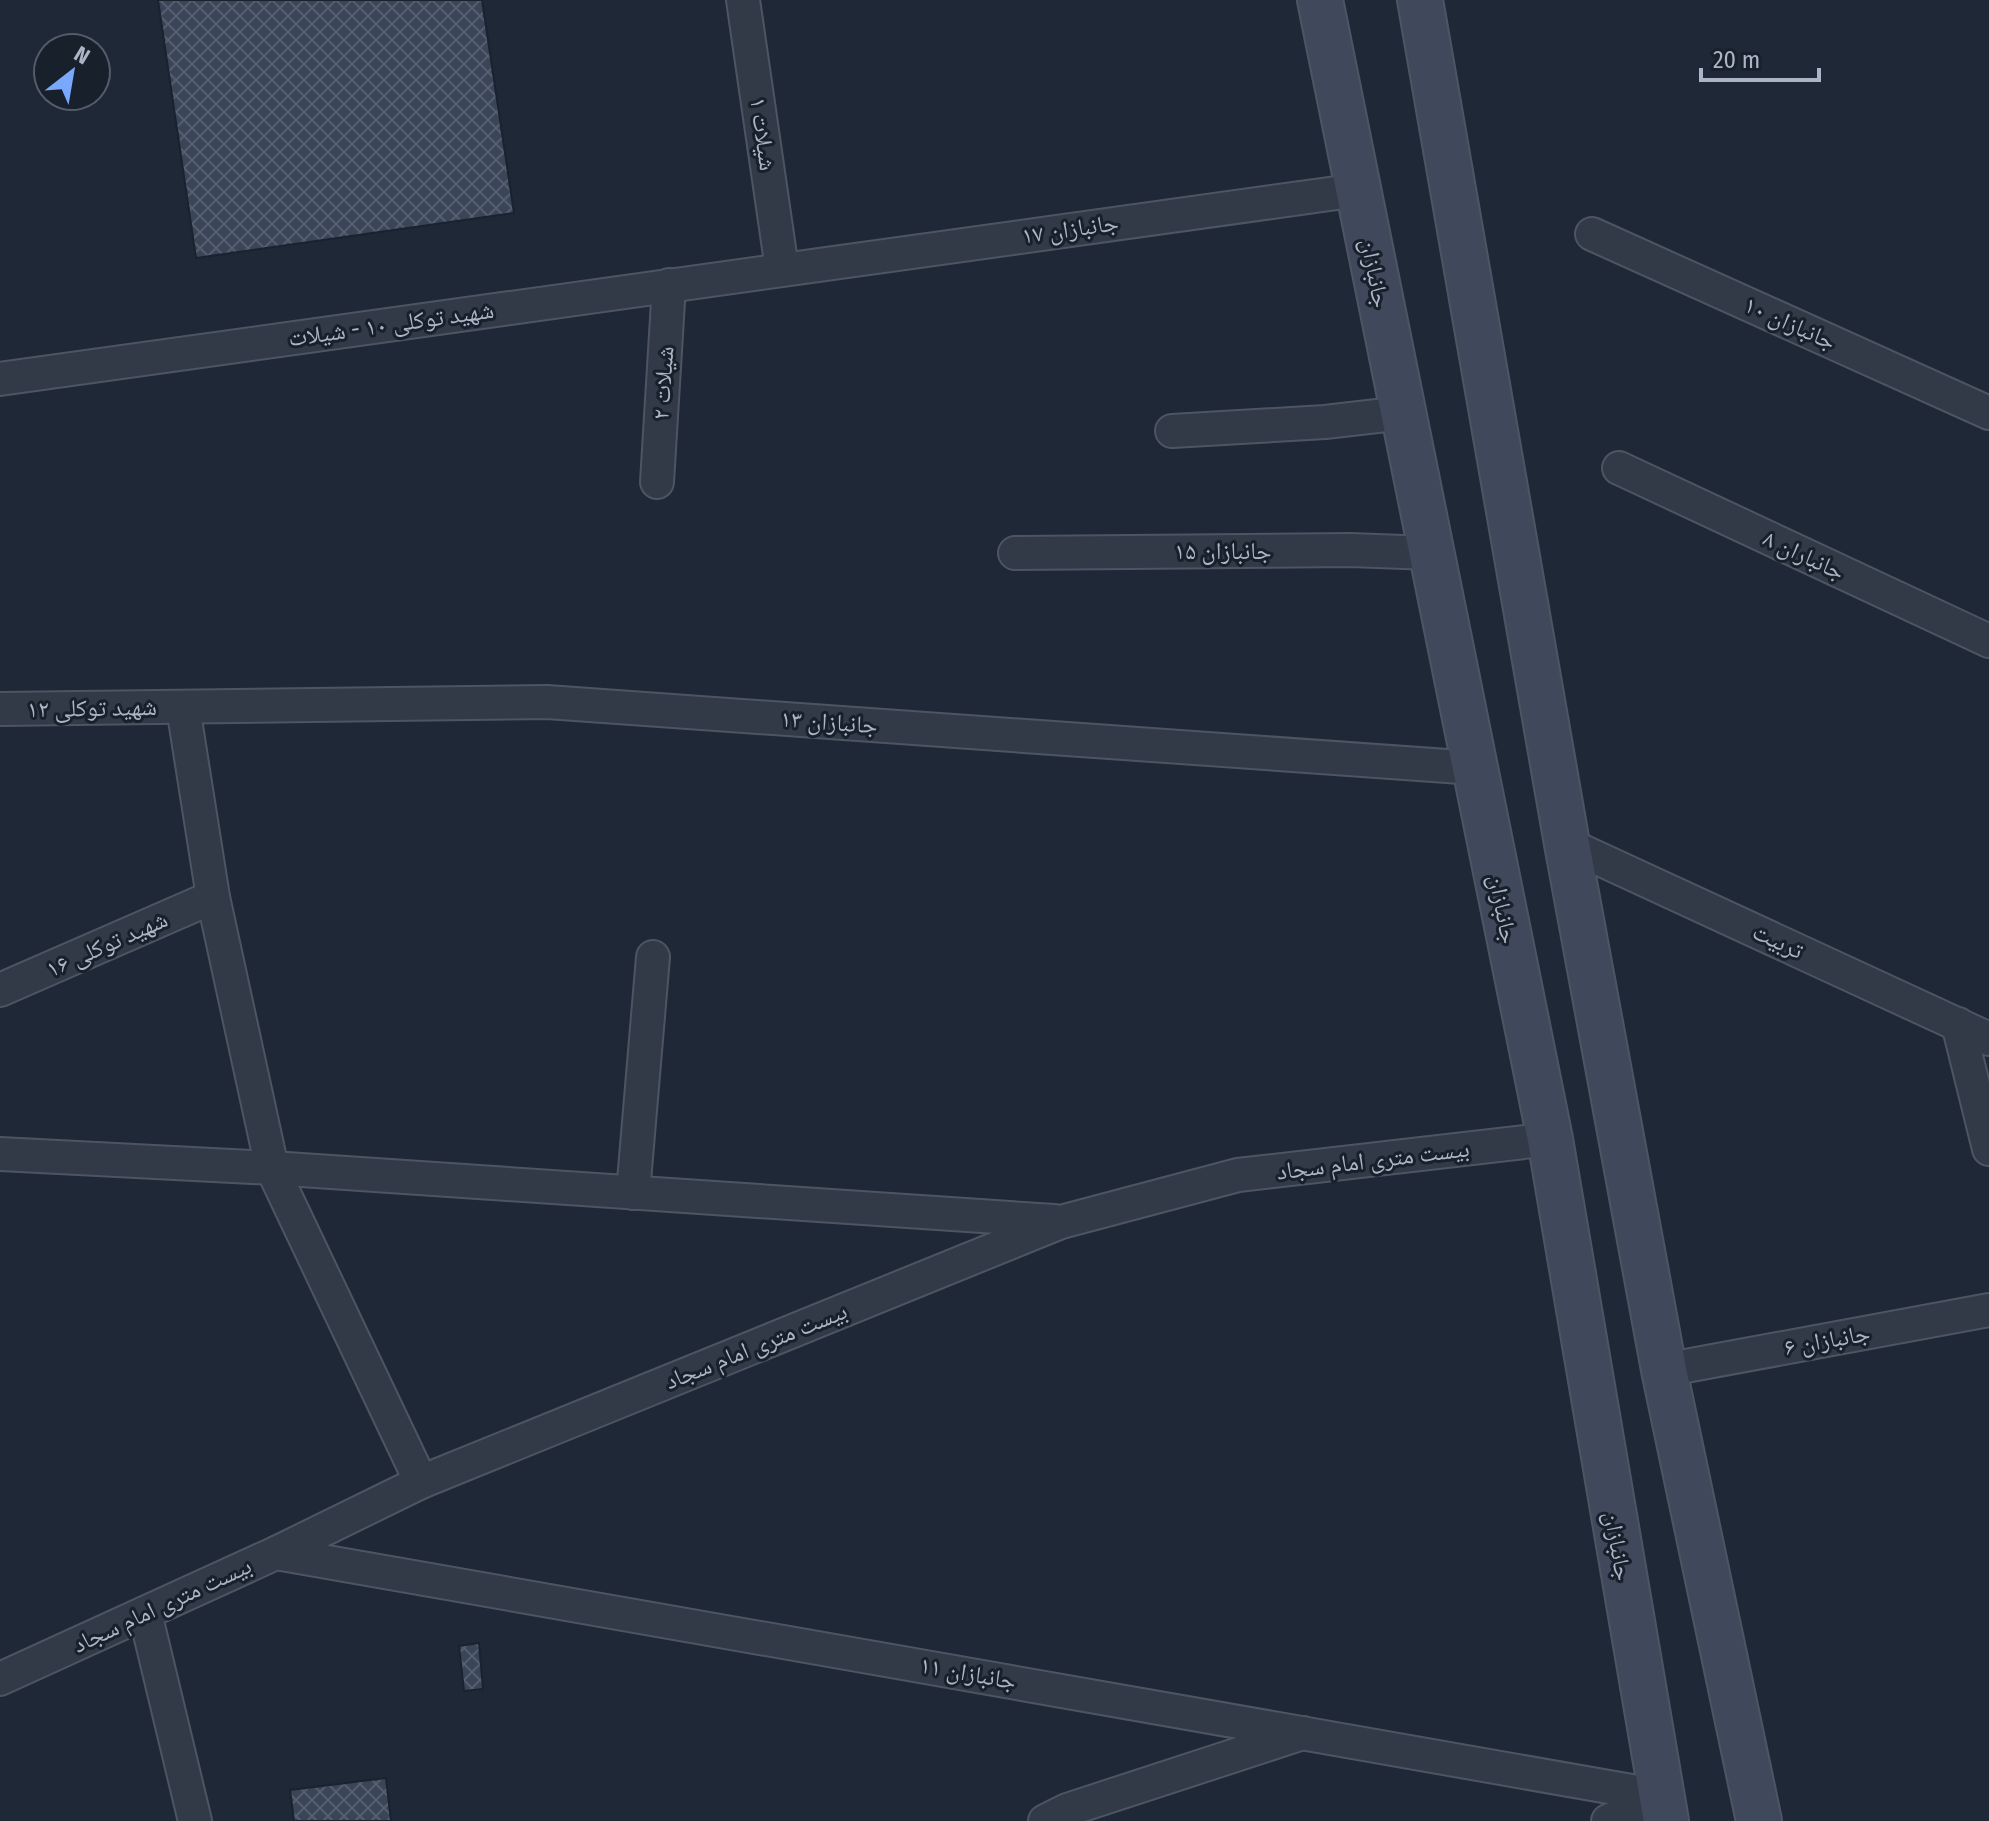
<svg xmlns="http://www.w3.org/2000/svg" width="1989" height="1821" font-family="'Fira Sans Condensed','Noto Naskh Arabic',sans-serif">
  <defs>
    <pattern id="building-cross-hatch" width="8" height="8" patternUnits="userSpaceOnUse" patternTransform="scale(2)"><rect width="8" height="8" fill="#3a4658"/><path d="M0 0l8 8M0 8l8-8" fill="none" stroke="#545e6e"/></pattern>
  </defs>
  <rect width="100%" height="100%" fill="#1f2837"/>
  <!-- building -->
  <g fill="url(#building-cross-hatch)" stroke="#1a222e" stroke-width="2">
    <path d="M158,0H482L514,213L196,258Z"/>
    <path d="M479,1643L483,1689L464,1691L459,1646Z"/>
    <path d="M386,1778L391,1821H294L290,1790Z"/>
  </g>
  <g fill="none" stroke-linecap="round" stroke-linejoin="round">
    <defs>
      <g id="minor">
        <path d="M743,0L782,269"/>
        <path d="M1592,234L1989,413"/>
        <path d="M0,379L1358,190"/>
        <path d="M1172,431L1325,422L1403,413"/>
        <path d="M1619,468L1989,641"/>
        <path d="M657,482L669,285"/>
        <path d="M1015,553L1350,550L1431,553"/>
        <path d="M183,707L213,897L272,1168L421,1482"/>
        <path d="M0,709L547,702L1475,768"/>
        <path d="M1567,844L1989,1039"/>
        <path d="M0,990L213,897"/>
        <path d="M1958,1024L1989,1149"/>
        <path d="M0,1154L272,1168L1054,1221"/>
        <path d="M633,1193L653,957"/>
        <path d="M1664,1370L1989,1310"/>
        <path d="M276,1553L1660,1796"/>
        <path d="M145,1613L195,1821"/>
        <path d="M0,1679L276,1553L421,1482L1061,1222L1238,1175L1550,1139"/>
        <path d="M1045,1821L1067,1810L1303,1733"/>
        <path d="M1608,1821L1660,1796"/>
      </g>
      <g id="secondary">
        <path d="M1320,0L1550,1139L1666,1821"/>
        <path d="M1420,0L1567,844L1664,1370L1759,1821"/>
      </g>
    </defs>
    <!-- minor casing -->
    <use href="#minor" stroke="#4d5563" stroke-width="36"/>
    <!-- secondary casing -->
    <use href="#secondary" stroke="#4d5563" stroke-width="48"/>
    <!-- minor -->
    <use href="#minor" stroke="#323a48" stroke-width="32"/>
    <!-- secondary -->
    <use href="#secondary" stroke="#40495b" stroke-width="44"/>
  </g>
  <g text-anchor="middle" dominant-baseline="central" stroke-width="6" stroke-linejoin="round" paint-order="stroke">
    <!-- street labels -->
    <g font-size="24" fill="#acb5c5" stroke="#18202c">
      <text transform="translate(763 134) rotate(82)">شیلات ۱</text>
      <text transform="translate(1070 229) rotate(-8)">جانبازان ۱۷</text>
      <text transform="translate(1375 273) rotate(79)">جانبازان</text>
      <text transform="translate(1790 323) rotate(24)">جانبازان ۱۰</text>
      <text transform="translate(391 324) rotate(-8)">شهید توکلی ۱۰ - شیلات</text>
      <text transform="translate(663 383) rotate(-86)">شیلات ۲</text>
      <text x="1223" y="551">جانبازان ۱۵</text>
      <text transform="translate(1804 555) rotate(25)">جانباران ۸</text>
      <text transform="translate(92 708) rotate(-1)">شهید توکلی ۱۲</text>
      <text transform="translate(829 722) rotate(4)">جانبازان ۱۳</text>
      <text transform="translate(1503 909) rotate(79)">جانبازان</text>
      <text transform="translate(1778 941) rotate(25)">تربیت</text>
      <text transform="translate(107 944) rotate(-24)">شهید توکلی ۱۶</text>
      <text transform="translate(1373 1160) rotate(-7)">بیست متری امام سجاد</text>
      <text transform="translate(1827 1340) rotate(-10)">جانبازان ۶</text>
      <text transform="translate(756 1346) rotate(-22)">بیست متری امام سجاد</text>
      <text transform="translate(1618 1546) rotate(80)">جانبازان</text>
      <text transform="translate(162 1605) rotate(-25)">بیست متری امام سجاد</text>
      <text transform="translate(968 1673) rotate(10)">جانبازان ۱۱</text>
    </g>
  </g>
  <!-- north arrow -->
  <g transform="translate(72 72) rotate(31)"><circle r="38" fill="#18202c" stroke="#535c69" stroke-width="2"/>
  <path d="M0-6L14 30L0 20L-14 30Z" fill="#79a8fc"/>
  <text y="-12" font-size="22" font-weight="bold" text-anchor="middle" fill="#acb5c5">N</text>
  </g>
  <!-- scale -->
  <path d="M1701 68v12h118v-12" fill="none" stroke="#acb5c5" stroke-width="4"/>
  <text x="1713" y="68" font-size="24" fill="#acb5c5" stroke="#18202c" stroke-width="6" paint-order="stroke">20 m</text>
</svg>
